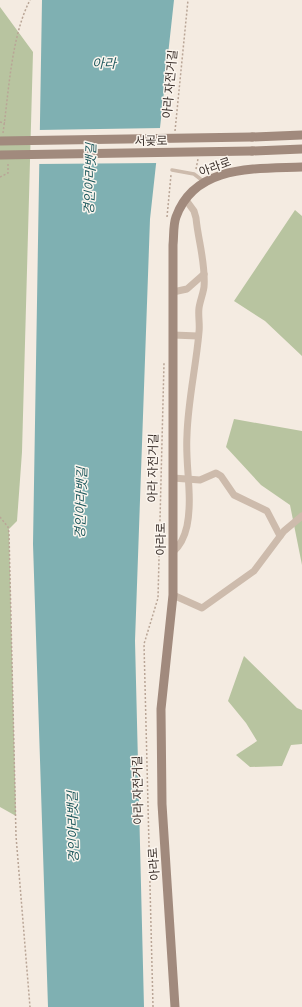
<svg xmlns="http://www.w3.org/2000/svg" width="302" height="1007" font-family="'Archivo Narrow','Noto Sans KR',sans-serif">
  <rect width="100%" height="100%" fill="#f4ebe1"/>
  <!-- green -->
  <g fill="#b8c4a0">
    <path d="M0,7L33,52L22,452L17,521L9,529L16,816L0,807Z"/>
    <path d="M295,210L302,216V356L265,321L234,301Z"/>
    <path d="M234,419L302,431V565L290,505L261,485L226,447Z"/>
    <path d="M244,656L297,708L302,710V744L291,745L282,766L250,767L236,755L257,741L246,723L228,701Z"/>
  </g>
  <!-- water -->
  <path fill="#7fb0b2" d="M42,0H174L150,219L135,641L144,1007H48L33,544Z"/>
  <!-- pier -->
  <path fill="#f4ebe1" d="M162,128L158,163L37,164L38,130Z"/>
  <g fill="none" stroke-linecap="round" stroke-linejoin="round">
    <!-- path -->
    <g stroke="#b9a596" stroke-width="1.5" stroke-dasharray="2 2" stroke-linecap="butt">
      <path d="M0,122L5,123"/>
      <path d="M175,131L188,0"/>
      <path d="M3,133C9,91 11,37 30,0"/>
      <path d="M196,169L198,159"/>
      <path d="M0,177L8,173V163"/>
      <path d="M167,217L171,175"/>
      <path d="M0,517L8,527L9,533L16,836L30,1007"/>
      <path d="M153,1007L144,644L158,598L164,363"/>
    </g>
    <!-- lane -->
    <path stroke="#cdbbac" stroke-width="3.5" d="M172,170L194,174L203,181"/>
    <!-- street -->
    <g stroke="#cdbbac" stroke-width="7">
      <path d="M173,292L187,289L204,274"/>
      <path d="M173,335L198,336"/>
      <path d="M173,478L200,480L216,473L221,476L234,495L267,511L280,536"/>
      <path d="M173,552C180,546 185,535 187,526C193,496 185,465 187,435C188,400 196,367 199,332C200,324 198,316 199,308C200,301 203,294 204,287C206,264 198,240 196,218L194,211L186,200"/>
      <path d="M173,595L202,608L254,571L284,531L302,516"/>
    </g>
    <!-- secondary -->
    <g stroke="#a18a7d" stroke-width="9">
      <path d="M252,137L302,135"/>
      <path d="M252,151L302,149"/>
      <path d="M175,1007L162,804L161,709L173,595V245C174,236 173,225 176,217C195,164 256,169 302,167"/>
    </g>
    <!-- secondary-bridge -->
    <g stroke="#a18a7d" stroke-width="9">
      <path d="M0,141L252,137"/>
      <path d="M0,155L252,151"/>
    </g>
  </g>
  <g text-anchor="middle" dominant-baseline="central" stroke-width="3" stroke-linejoin="round" paint-order="stroke">
    <!-- street labels -->
    <g font-size="12" fill="#3b302b" stroke="#fbf5ee">
      <text transform="translate(170 84) rotate(-85)">아라 자전거길</text>
      <text transform="translate(151 141) rotate(-1)">서곶로</text>
      <text transform="translate(215 167) rotate(-20)">아라로</text>
      <text transform="translate(153 468) rotate(-89)">아라 자전거길</text>
      <text transform="translate(161 539) rotate(-90)">아라로</text>
      <text transform="translate(138 790) rotate(-91)">아라 자전거길</text>
      <text transform="translate(154 864) rotate(-94)">아라로</text>
    </g>
    <!-- water labels -->
    <g font-size="13" font-style="italic" fill="#1f5a5e" stroke="#fbf5ee">
      <text x="104" y="63">아라</text>
      <text transform="translate(90 179) rotate(-88)">경인아라뱃길</text>
      <text transform="translate(81 503) rotate(-88)">경인아라뱃길</text>
      <text transform="translate(73 827) rotate(-91)">경인아라뱃길</text>
    </g>
  </g>
</svg>
